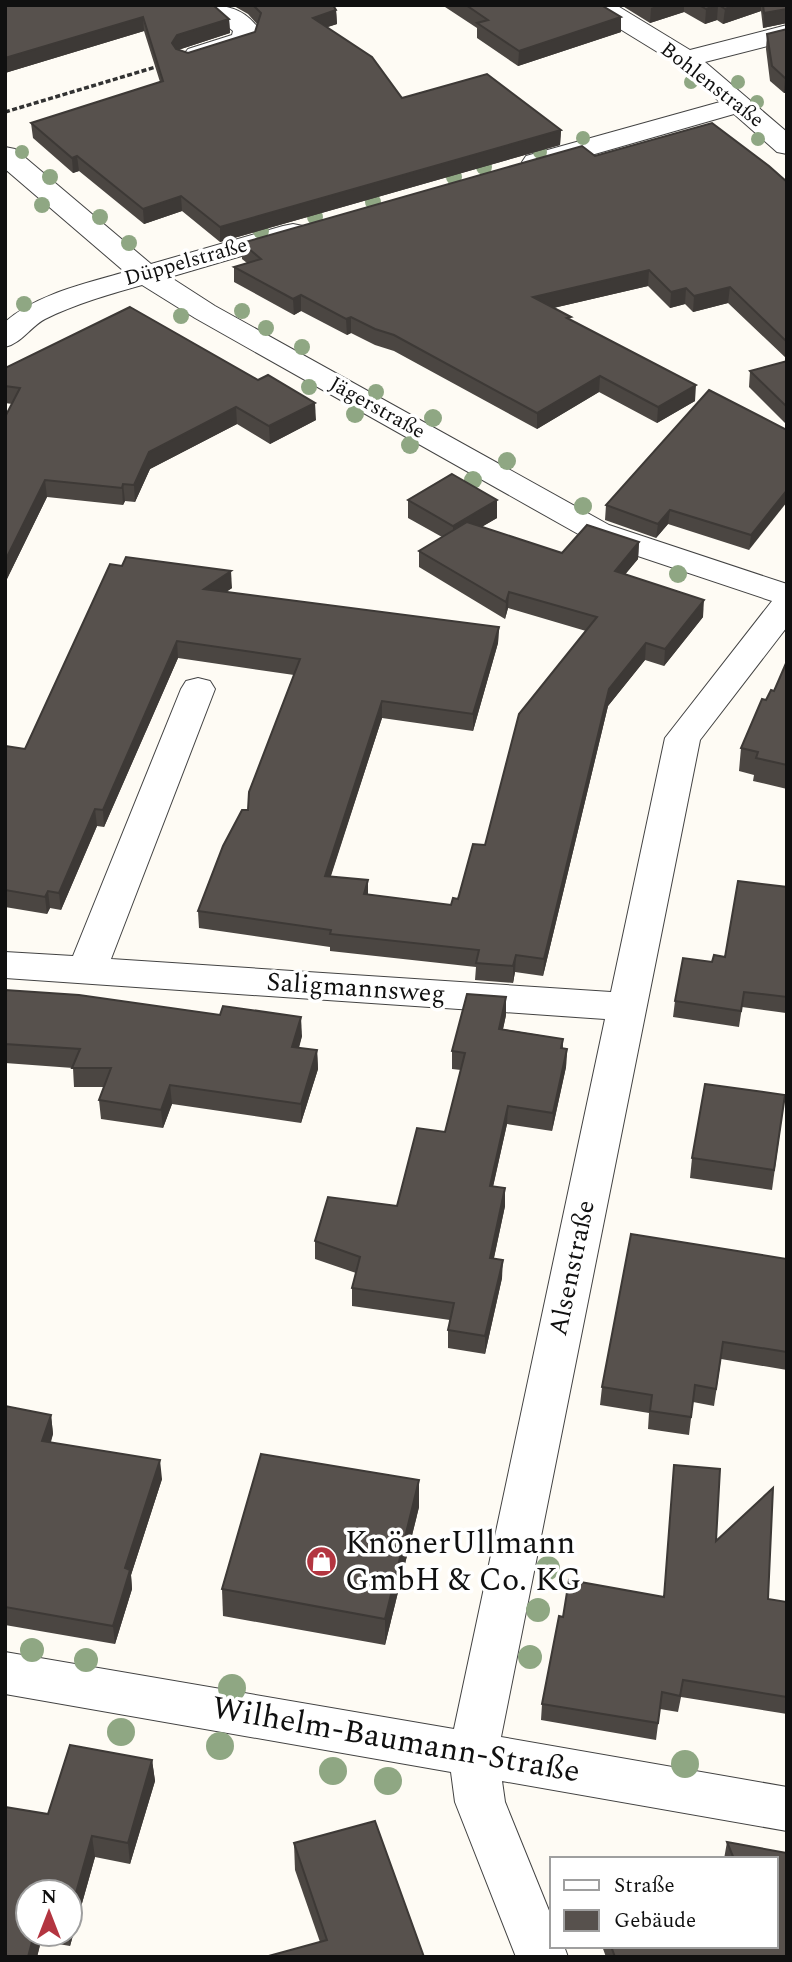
<svg xmlns="http://www.w3.org/2000/svg" width="792" height="1962" font-family="Spectral,serif">
  <rect width="100%" height="100%" fill="#fefbf4"/>
  <g fill="none" stroke-linecap="round" stroke-linejoin="round">
    <defs>
      <g id="minor">
        <path d="M201,5C225,5 243,7 259,29L253,45C234,51 208,64 188,59L184,54L188,49L232,35L233,31Z"/>
        <path d="M586,5H616L690,50L787,25V41L705,62L787,132V154L777,152L734,114L546,168L536,170L526,168L522,162L526,156L720,102L677,64L589,10Z"/>
        <path d="M5,147L15,149L151,264L283,226L293,224L303,226L307,232L303,238L170,277L215,306L609,525L787,584V627L700,740L501,1737L787,1787V1831L502,1781L505,1802L552,1918V1946H564L568,1957H516L455,1802L451,1772L5,1694V1652L454,1729L605,1019L5,978V952L73,956L181,689L186,681L198,678L210,681L215,689L111,959L611,992L665,738L772,601L587,539L195,318L142,285C110,294 75,304 45,319C30,327 22,343 5,347V322C37,294 84,284 125,272L5,169Z"/>
      </g>
    </defs>
    <!-- minor casing -->
    <use href="#minor" stroke="#434343" stroke-width="2"/>
    <!-- path -->
    <path stroke="#323232" stroke-width="3.5" stroke-dasharray="5 2.5" stroke-linecap="butt" d="M5,112L159,66"/>
    <!-- minor -->
    <use href="#minor" fill="#fff" fill-rule="evenodd"/>
  </g>
  <!-- trees -->
  <g fill="#8fa783">
    <circle cx="691" cy="82" r="7"/>
    <circle cx="738" cy="82" r="7"/>
    <circle cx="757" cy="102" r="7"/>
    <circle cx="583" cy="138" r="7"/>
    <circle cx="758" cy="139" r="7"/>
    <circle cx="22" cy="152" r="7"/>
    <circle cx="540" cy="152" r="7"/>
    <circle cx="484" cy="167" r="8"/>
    <circle cx="50" cy="177" r="8"/>
    <circle cx="454" cy="177" r="8"/>
    <circle cx="373" cy="202" r="8"/>
    <circle cx="42" cy="205" r="8"/>
    <circle cx="100" cy="217" r="8"/>
    <circle cx="315" cy="217" r="8"/>
    <circle cx="261" cy="231" r="8"/>
    <circle cx="129" cy="243" r="8"/>
    <circle cx="24" cy="304" r="8"/>
    <circle cx="242" cy="311" r="8"/>
    <circle cx="181" cy="316" r="8"/>
    <circle cx="266" cy="328" r="8"/>
    <circle cx="302" cy="347" r="8"/>
    <circle cx="309" cy="387" r="8"/>
    <circle cx="376" cy="392" r="8"/>
    <circle cx="355" cy="414" r="9"/>
    <circle cx="433" cy="418" r="9"/>
    <circle cx="410" cy="445" r="9"/>
    <circle cx="507" cy="461" r="9"/>
    <circle cx="473" cy="480" r="9"/>
    <circle cx="583" cy="506" r="9"/>
    <circle cx="678" cy="574" r="9"/>
    <circle cx="548" cy="1568" r="12"/>
    <circle cx="538" cy="1610" r="12"/>
    <circle cx="32" cy="1650" r="12"/>
    <circle cx="530" cy="1657" r="12"/>
    <circle cx="86" cy="1660" r="12"/>
    <circle cx="232" cy="1688" r="14"/>
    <circle cx="121" cy="1732" r="14"/>
    <circle cx="220" cy="1746" r="14"/>
    <circle cx="685" cy="1764" r="14"/>
    <circle cx="333" cy="1771" r="14"/>
    <circle cx="388" cy="1781" r="14"/>
  </g>
  <!-- wall -->
  <g fill="#4b4642" fill-rule="evenodd">
    <path d="M5,5L229,19L230,33L178,50L188,53L255,32L257,24L248,14L234,6L229,5H333L336,10L337,24L327,27L402,98L561,130L560,145L220,242L182,211L144,224L79,171L73,173L33,138L31,123L160,82L144,31L5,73Z"/>
    <path d="M442,5H601L621,32L518,66L477,38V28Z"/>
    <path d="M621,5H787V23L763,28L761,11L723,24L717,20L705,24L684,12L650,23Z"/>
    <path d="M787,29V93H784L770,81L766,49L767,34Z"/>
    <path d="M595,156L787,182V359L728,303L693,312L685,304L670,308L648,286L553,308L695,401L657,423L599,392L537,429L394,351L375,345L351,333L347,335L301,311L294,315L234,282V267L247,263L242,259V243Z"/>
    <path d="M787,361V425L749,387L750,371Z"/>
    <path d="M5,368L316,420L270,444L237,424L150,469L135,502L125,501L123,505L47,497L5,583V417L12,404L5,403Z"/>
    <path d="M787,430L749,550L668,524L656,538L605,520L606,505Z"/>
    <path d="M408,500H497V518L481,527L562,553L639,542L638,559L625,574L703,617L664,666L645,660L608,706L543,976L515,972L513,983L475,980L476,967L330,951V947L199,928L198,911L248,810L294,675L178,658L104,827L97,826L61,910L50,908L47,914L5,907V746L25,749L110,564L232,588L226,592L499,627L498,643L473,731L382,718L331,876L368,895L451,905L458,899L485,845L586,631L508,608L505,619L419,567V551L442,537L408,518Z"/>
    <path d="M787,661V789L753,781L754,775L739,771L741,748L766,700L774,691Z"/>
    <path d="M787,887V1004L786,1013L742,1007L739,1027L673,1017L675,1001L712,962L725,957Z"/>
    <path d="M5,990L302,1036L299,1048L317,1050L318,1069L301,1123L172,1104L163,1128L101,1119L99,1100L104,1087H74L73,1068L5,1063Z"/>
    <path d="M506,1015L503,1029L563,1039V1048L567,1049L566,1067L552,1131L507,1124L493,1187L505,1206L494,1258L502,1278L485,1354L448,1348V1330L450,1320L352,1306V1288L356,1273L315,1259V1241L397,1206L445,1132L461,1070L452,1069V1051Z"/>
    <path d="M785,1095L772,1190L690,1178L692,1158Z"/>
    <path d="M787,1259V1370L721,1359L714,1406L693,1402L689,1435L648,1429L649,1413L600,1405L602,1387Z"/>
    <path d="M5,1406L51,1415L53,1434L51,1442L162,1479L131,1575L132,1589L115,1644L5,1625Z"/>
    <path d="M674,1465L716,1541L768,1599L787,1602V1714L681,1697L678,1712L660,1709L656,1740L541,1720L542,1704L563,1617L664,1597Z"/>
    <path d="M419,1480V1507L385,1645L223,1616L222,1589Z"/>
    <path d="M152,1760L155,1781L130,1864L95,1857L70,1946L41,1941L37,1957H5L48,1814ZM28,1892H70V1934H28Z"/>
    <path d="M727,1842L787,1853V1957H606L602,1946H776V1859H724Z"/>
    <path d="M294,1843L424,1957L320,1942L295,1870Z"/>
  </g>
  <!-- shaded-wall -->
  <g fill="#3d3936">
    <path d="M659,5H684V12L650,23L651,8Z"/>
    <path d="M718,5L717,20L705,24L706,9Z"/>
    <path d="M735,5H761V11L723,24L725,9Z"/>
    <path d="M787,9V23L763,28L764,13Z"/>
    <path d="M336,10L337,24L313,32V18Z"/>
    <path d="M143,17L144,31L5,73V58Z"/>
    <path d="M621,17V32L518,66L519,51Z"/>
    <path d="M229,19L230,33L178,50L172,57V43L177,35Z"/>
    <path d="M785,78H787V93H784Z"/>
    <path d="M561,130L560,145L220,242V227Z"/>
    <path d="M77,156L79,171L73,173L72,158Z"/>
    <path d="M181,196L182,211L144,224L143,209Z"/>
    <path d="M649,270L648,286L532,313L533,297Z"/>
    <path d="M730,287L728,303L693,312L694,296Z"/>
    <path d="M686,288L685,304L670,308L671,292Z"/>
    <path d="M301,295V311L294,315L293,299Z"/>
    <path d="M351,317V333L347,335L346,319Z"/>
    <path d="M600,376L599,392L537,429V413Z"/>
    <path d="M696,385L695,401L657,423L658,407Z"/>
    <path d="M315,403L316,420L270,444L269,426Z"/>
    <path d="M236,407L237,424L150,469L135,502L134,485L149,452Z"/>
    <path d="M45,480L47,497L5,583V561Z"/>
    <path d="M123,484L125,501L123,505L122,488Z"/>
    <path d="M787,490V502L749,550L751,535Z"/>
    <path d="M497,500V518L453,544V526Z"/>
    <path d="M670,510L668,524L656,538L658,524Z"/>
    <path d="M639,542L638,559L614,588L615,571Z"/>
    <path d="M231,571L232,588L205,606L204,589Z"/>
    <path d="M509,592L508,608L505,619L506,602Z"/>
    <path d="M704,600L703,617L664,666L665,649Z"/>
    <path d="M499,627L498,643L473,731V714Z"/>
    <path d="M177,641L178,658L104,827L103,810Z"/>
    <path d="M646,643L645,660L608,706L543,976L544,959L609,689Z"/>
    <path d="M382,701V718L325,893V876Z"/>
    <path d="M95,809L97,826L61,910L59,893Z"/>
    <path d="M368,880V897L364,894Z"/>
    <path d="M48,891L50,908L47,914L45,897Z"/>
    <path d="M516,955L515,972L513,983V966Z"/>
    <path d="M506,997V1015L499,1047V1029Z"/>
    <path d="M301,1017L302,1036L293,1066L292,1047Z"/>
    <path d="M567,1049L566,1067L552,1131L553,1113Z"/>
    <path d="M317,1050L318,1069L301,1123V1104Z"/>
    <path d="M170,1085L172,1104L163,1128L161,1110Z"/>
    <path d="M508,1106L507,1124L489,1204L490,1186Z"/>
    <path d="M505,1188V1206L490,1276V1258Z"/>
    <path d="M503,1260L502,1278L485,1354V1336Z"/>
    <path d="M51,1415L53,1434L44,1460L42,1441Z"/>
    <path d="M160,1460L162,1479L131,1575L132,1589L115,1644L113,1626L125,1568Z"/>
    <path d="M419,1480V1507L385,1645V1619Z"/>
    <path d="M152,1760L155,1781L130,1864L128,1843Z"/>
    <path d="M92,1836L95,1857L70,1946L68,1934H70V1914Z"/>
    <path d="M34,1934H40L41,1941L37,1957H28Z"/>
  </g>
  <!-- building -->
  <g fill="#57514d" stroke="#3d3936" stroke-width="2">
    <path d="M5,5H213L229,19L177,35L172,43L176,49L188,53L255,32L261,13L253,5H333L336,10L313,18L372,57L402,98L487,74L561,130L220,227L181,196L143,209L77,156L72,158L31,123L163,81L143,17L5,58Z"/>
    <path d="M466,5H601L621,17L519,51L477,23L488,20Z"/>
    <path d="M699,5H717L706,9Z"/>
    <path d="M719,5H735L725,9Z"/>
    <path d="M763,5H787V9L764,13Z"/>
    <path d="M787,29V78H785L772,66L767,34Z"/>
    <path d="M712,123L769,166L787,182V342L730,287L694,296L686,288L671,292L649,270L533,297L571,317L567,318L696,385L658,407L600,376L537,413L394,335L375,329L351,317L346,319L301,295L293,299L234,267L261,259L242,243L582,146L595,156Z"/>
    <path d="M130,307L258,380L268,375L315,403L269,426L236,407L149,452L134,485L123,484L122,488L45,480L5,561V417L20,388L5,386V368Z"/>
    <path d="M787,361V407L750,371Z"/>
    <path d="M709,390L787,430V490L751,535L670,510L658,524L606,505Z"/>
    <path d="M452,474L497,500L453,526L408,500Z"/>
    <path d="M467,522L562,553L587,525L639,542L615,571L704,600L665,649L646,643L609,689L544,959L516,955L513,966L476,963L479,950L330,934L331,930L198,911L223,846L242,810H248L249,792L300,659L177,641L103,810L95,809L59,893L48,891L45,897L5,890V746L25,749L110,564L122,566L126,557L231,571L204,589L499,627L473,714L382,701L325,876L368,880L364,894L451,905L453,898L458,899L473,844L485,845L519,714L597,617L509,592L506,602L419,551Z"/>
    <path d="M787,661V765L756,758L758,752L741,748L762,699L766,700L771,690L774,691Z"/>
    <path d="M738,881L787,887V997L744,992L741,1011L675,1001L683,958L712,962L714,955L725,957Z"/>
    <path d="M5,990L79,995L220,1015L223,1006L301,1017L292,1047L317,1050L301,1104L170,1085L161,1110L99,1100L111,1068H72L80,1049L5,1044Z"/>
    <path d="M467,994L506,997L499,1029L563,1039L561,1048L567,1049L553,1113L508,1106L490,1186L505,1188L490,1258L503,1260L485,1336L448,1330L454,1303L352,1288L360,1257L315,1241L328,1197L397,1206L417,1128L445,1132L465,1053L452,1051Z"/>
    <path d="M705,1084L785,1095L774,1170L692,1158Z"/>
    <path d="M631,1234L787,1259V1352L723,1342L716,1389L695,1385L691,1417L650,1411L652,1395L602,1387Z"/>
    <path d="M5,1406L51,1415L42,1441L160,1460L125,1568L130,1570L113,1626L5,1607Z"/>
    <path d="M261,1454L419,1480L385,1619L222,1589Z"/>
    <path d="M674,1465L720,1469L716,1541L773,1488L768,1599L787,1602V1697L683,1680L680,1696L662,1692L658,1723L542,1704L559,1616L563,1617L569,1580L664,1597Z"/>
    <path d="M70,1745L152,1760L128,1843L92,1836L70,1914V1892H28V1934H34L28,1957H5V1807L48,1814Z"/>
    <path d="M375,1821L424,1957H265L327,1940L294,1843Z"/>
    <path d="M727,1842L787,1853V1957H615L611,1946H776V1859H734Z"/>
  </g>
  <!-- icons -->
  <defs>
    <symbol id="shop-disc" viewBox="-11 -11 22 22"><circle r="9.5" fill="#b33540" stroke="#fff"/><path d="M-5-2.5h2.3a2.7 3.5 0 0 1 5.4 0H5L5.5 6h-11ZM-1.5-2.5h3a1.5 2.3 0 0 0-3 0Z" fill="#fff"/></symbol>
  </defs>
  <g fill-rule="evenodd">
    <use href="#shop-disc" x="304" y="1544" width="35" height="35"/>
  </g>
  <g text-anchor="middle" dominant-baseline="central" stroke-width="7" stroke-linejoin="round" paint-order="stroke">
    <!-- far-street labels -->
    <g font-size="21" fill="#101010" stroke="#fff">
      <text transform="translate(712 85) rotate(38)">Bohlenstraße</text>
      <text transform="translate(186 262) rotate(-16)">Düppelstraße</text>
      <text transform="translate(377 408) rotate(29)">Jägerstraße</text>
    </g>
    <!-- street labels -->
    <g font-size="26" fill="#101010" stroke="#fff">
      <text transform="translate(356 988) rotate(4)">Saligmannsweg</text>
      <text transform="translate(572 1268) rotate(-78)">Alsenstraße</text>
    </g>
    <!-- near-poi labels -->
    <g font-size="32" fill="#101010" stroke="#fff" text-anchor="start">
      <text x="345" y="1543">KnönerUllmann<tspan x="345" dy="37">GmbH &amp; Co. KG</tspan></text>
    </g>
    <!-- near-street labels -->
    <g font-size="32" fill="#101010" stroke="#fff">
      <text transform="translate(396 1740) rotate(10)">Wilhelm-Baumann-Straße</text>
    </g>
  </g>
  <!-- border -->
  <rect width="792" height="1962" fill="none" stroke="#101010" stroke-width="14"/>
  <!-- legend -->
  <rect x="550" y="1857" width="228" height="91" fill="#ffffff" stroke="#9f9f9f" stroke-width="2"/>
  <rect x="564" y="1880" width="35" height="10" fill="#ffffff" stroke="#9f9f9f" stroke-width="2"/>
  <text x="614" y="1892" font-size="21" fill="#101010">Straße</text>
  <rect x="564" y="1910" width="35" height="21" fill="#57514d" stroke="#9f9f9f" stroke-width="2"/>
  <text x="614" y="1927" font-size="21" fill="#101010">Gebäude</text>
  <!-- north arrow -->
  <g transform="translate(49 1913)"><circle r="33" fill="#ffffff" stroke="#9f9f9f" stroke-width="2"/>
  <path d="M0-5L12 26L0 18L-12 26Z" fill="#b33540"/>
  <text y="-10" font-size="19" font-weight="bold" text-anchor="middle" fill="#101010">N</text>
  </g>
</svg>
